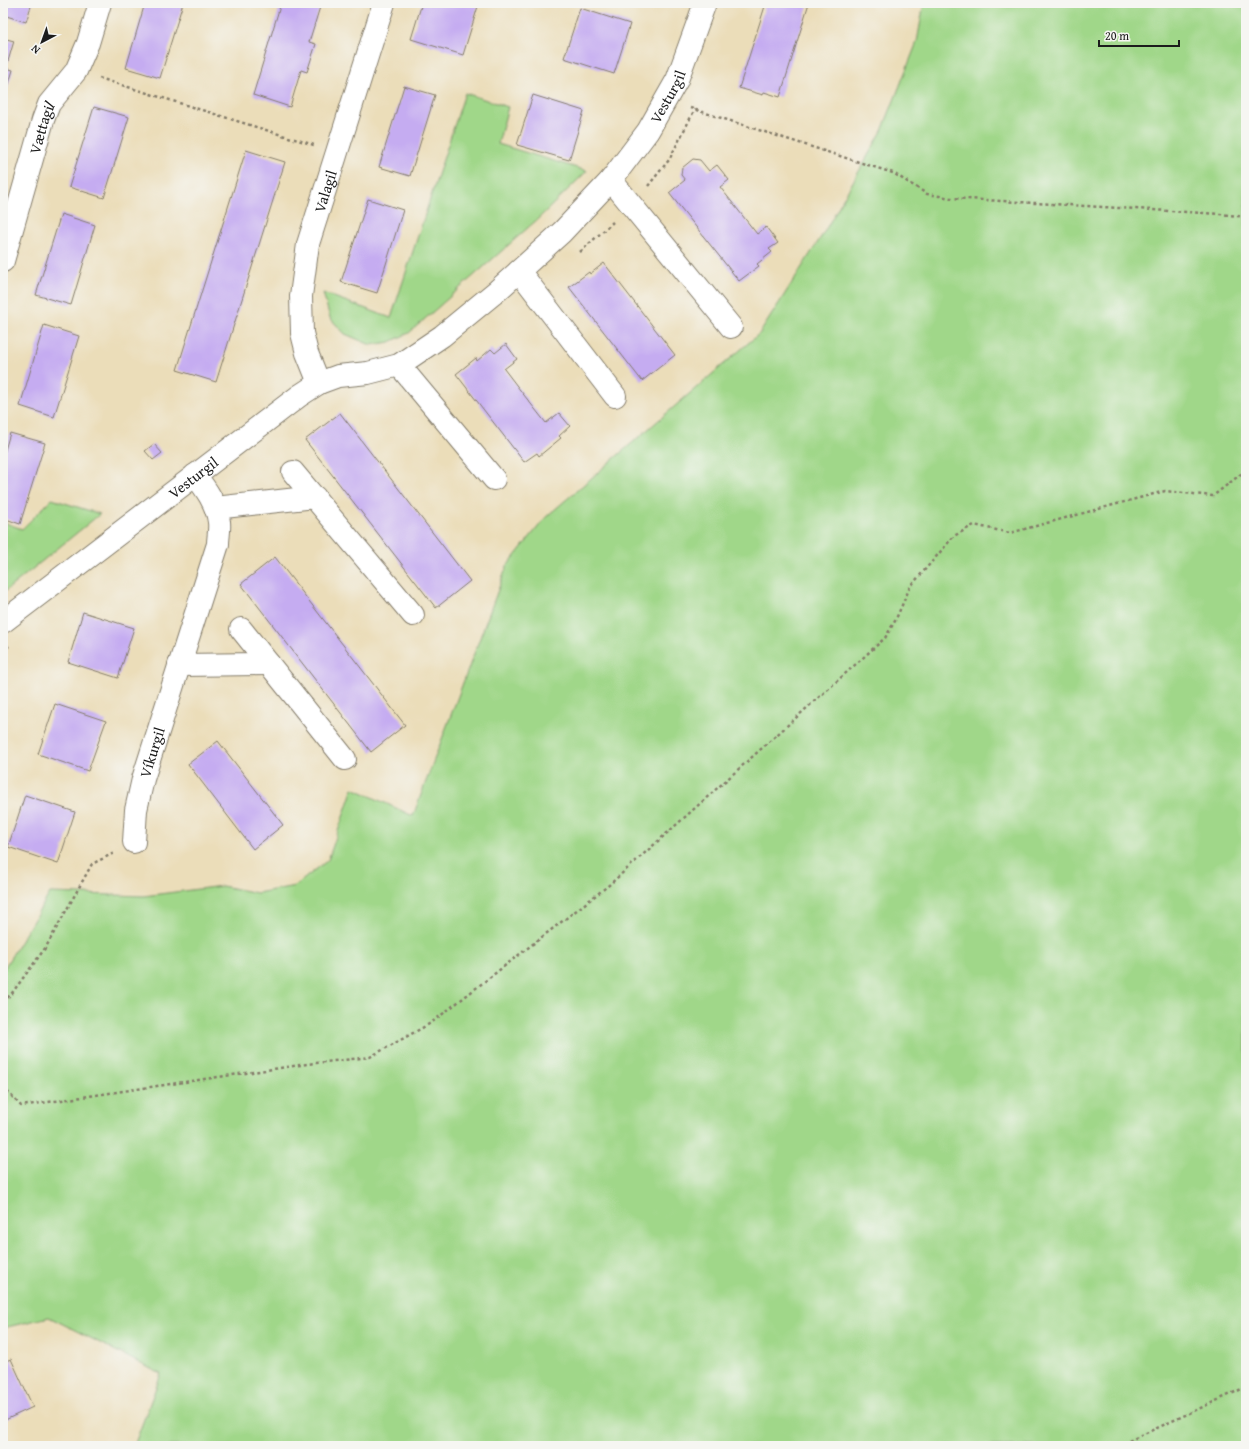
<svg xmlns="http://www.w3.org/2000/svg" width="1249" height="1449" font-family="'Gentium Book Plus',serif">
  <rect width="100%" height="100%" fill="#f6f6f2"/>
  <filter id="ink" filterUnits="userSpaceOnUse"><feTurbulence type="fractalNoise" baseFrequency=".025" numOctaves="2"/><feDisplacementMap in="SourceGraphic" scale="8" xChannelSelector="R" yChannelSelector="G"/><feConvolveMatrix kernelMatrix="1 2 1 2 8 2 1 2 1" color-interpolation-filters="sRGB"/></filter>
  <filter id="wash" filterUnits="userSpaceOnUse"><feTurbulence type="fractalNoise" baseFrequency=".012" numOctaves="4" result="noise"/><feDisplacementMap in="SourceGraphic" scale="16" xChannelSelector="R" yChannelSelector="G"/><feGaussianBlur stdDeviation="0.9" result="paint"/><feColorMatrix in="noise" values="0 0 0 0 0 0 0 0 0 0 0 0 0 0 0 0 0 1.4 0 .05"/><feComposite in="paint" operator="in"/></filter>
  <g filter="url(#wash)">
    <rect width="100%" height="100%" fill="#ebddb9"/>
    <!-- green -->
    <g fill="#a0d789" stroke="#5e7a52">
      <path d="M924,3H1246V1446H134L161,1374L49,1317L3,1328V970L50,893L144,896L222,886L257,893L295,886L328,860L353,788L413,816L507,566L546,517L760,333L823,234L882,131L917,42Z"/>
      <path d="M465,93L508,107L498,144L587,171L539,218L409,333L390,342L371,345L345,334L330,318L323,293L391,318Z"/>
      <path d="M52,499L100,514L3,593V522L22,529Z"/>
    </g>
    <g id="blocks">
      <!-- building -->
      <g fill="#c5acf1">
        <path d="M3,3H32L26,22L3,15Z"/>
        <path d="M145,3H183L160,78L126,68Z"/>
        <path d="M281,3H307L320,7L309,42L316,44L307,72L301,70L290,107L253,95Z"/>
        <path d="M422,3H479L463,55L411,39Z"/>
        <path d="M766,3H809L780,97L764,92L763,95L739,88Z"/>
        <path d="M580,8L630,24L614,74L564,58Z"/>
        <path d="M3,38L14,41L6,68L13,70L3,103Z"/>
        <path d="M404,86L435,95L410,176L379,167Z"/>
        <path d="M533,95L584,111L569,160L517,145Z"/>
        <path d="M94,107L129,117L104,198L69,187Z"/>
        <path d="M246,150L285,162L216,382L177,370Z"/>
        <path d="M693,159L700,160L709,171L717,165L729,180L720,187L757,234L766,227L778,243L769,249L772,252L757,264L759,266L739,281L669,193L685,180L681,175L682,168Z"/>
        <path d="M368,199L403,210L377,293L341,282Z"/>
        <path d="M61,214L95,225L71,305L36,295Z"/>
        <path d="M604,263L675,355L642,381L569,287L589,272L590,274Z"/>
        <path d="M44,325L79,336L54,417L20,406Z"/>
        <path d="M506,344L517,359L504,369L520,390L546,423L559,413L570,426L559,436L561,438L539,456L537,453L524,462L456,374L476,358L477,361L491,349L495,353Z"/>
        <path d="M340,413L470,581L436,608L305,440Z"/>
        <path d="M10,433L45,443L20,524L3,518V457Z"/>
        <path d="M154,444L162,453L153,460L145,451Z"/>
        <path d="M275,557L405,725L371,752L241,584Z"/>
        <path d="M83,612L134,628L118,678L68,662Z"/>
        <path d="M55,704L106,721L88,771L38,754Z"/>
        <path d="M218,741L283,825L253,849L188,764Z"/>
        <path d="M25,795L75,812L58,864L8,847Z"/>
        <path d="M11,1359L33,1407L3,1421V1362Z"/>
      </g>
    </g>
  </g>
  <g filter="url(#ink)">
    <use href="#blocks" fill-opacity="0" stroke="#847c6a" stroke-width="1"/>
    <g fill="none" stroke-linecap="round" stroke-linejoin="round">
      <defs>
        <g id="street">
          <path d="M611,180L731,327"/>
          <path id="s1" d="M3,261L43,120L49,104L76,71L88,43L100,3"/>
          <path d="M519,271L615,396"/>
          <path d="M399,365L494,479"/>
          <path id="s2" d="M319,383L307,353L302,333L301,296L308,244L384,3"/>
          <path d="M293,472L413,615"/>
          <path d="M215,508L315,497"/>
          <path id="s3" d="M3,622L299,396L319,383L338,376L368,373L399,365L442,336L498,290L562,232L611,180L648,131L677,80L705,3"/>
          <path d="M241,629L345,759"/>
          <path d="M179,665L269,664"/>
          <path id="s4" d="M134,842L136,810L143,779L218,544C218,537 220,529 219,522C217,504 205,488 195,475"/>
        </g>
      </defs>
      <!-- street casing -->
      <use href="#street" stroke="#847c6a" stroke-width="24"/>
      <!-- path -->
      <g stroke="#847c6a" stroke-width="2.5" stroke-dasharray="3 3" stroke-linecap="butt">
        <path d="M99,78L314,145"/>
        <path d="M690,108L893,173L927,194L951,198L1220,214L1246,217"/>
        <path d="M648,186L669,160L695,109"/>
        <path d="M580,252L613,222"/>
        <path d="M3,651L9,646"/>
        <path d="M3,1002L12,993L46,947L92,864L114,853"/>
        <path d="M3,1087L21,1106L307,1064L370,1057L431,1023L609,885L885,638L895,621L910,587L954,536L974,525L1010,533L1165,491L1213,496L1246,470"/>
        <path d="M1118,1446L1246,1387"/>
      </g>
      <!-- street -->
      <use href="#street" stroke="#fff" stroke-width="22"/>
    </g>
  </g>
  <g text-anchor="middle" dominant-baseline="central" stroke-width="4" stroke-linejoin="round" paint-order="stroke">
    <!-- street labels -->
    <g font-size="15" fill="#1c1c1c" stroke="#f6f6f2">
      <text stroke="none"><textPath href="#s3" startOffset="862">Vesturgil</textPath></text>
      <text stroke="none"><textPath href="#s1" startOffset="139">Vættagil</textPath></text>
      <text stroke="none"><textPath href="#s2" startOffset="198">Valagil</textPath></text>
      <text stroke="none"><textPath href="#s3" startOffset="239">Vesturgil</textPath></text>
      <text stroke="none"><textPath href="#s4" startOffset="92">Víkurgil</textPath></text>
    </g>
  </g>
  <!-- margin -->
  <rect width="1249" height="1449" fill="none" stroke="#f6f6f2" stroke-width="16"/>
  <!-- north arrow -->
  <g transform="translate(42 42) rotate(221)" stroke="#f6f6f2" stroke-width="3" paint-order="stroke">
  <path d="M0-3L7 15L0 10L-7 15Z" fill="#1c1c1c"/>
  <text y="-6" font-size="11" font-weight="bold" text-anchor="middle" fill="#1c1c1c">N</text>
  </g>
  <!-- scale -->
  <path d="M1099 40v6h80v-6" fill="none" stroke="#1c1c1c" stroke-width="2"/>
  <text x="1105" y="40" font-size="12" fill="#1c1c1c" stroke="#f6f6f2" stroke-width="3" paint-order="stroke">20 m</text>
</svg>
